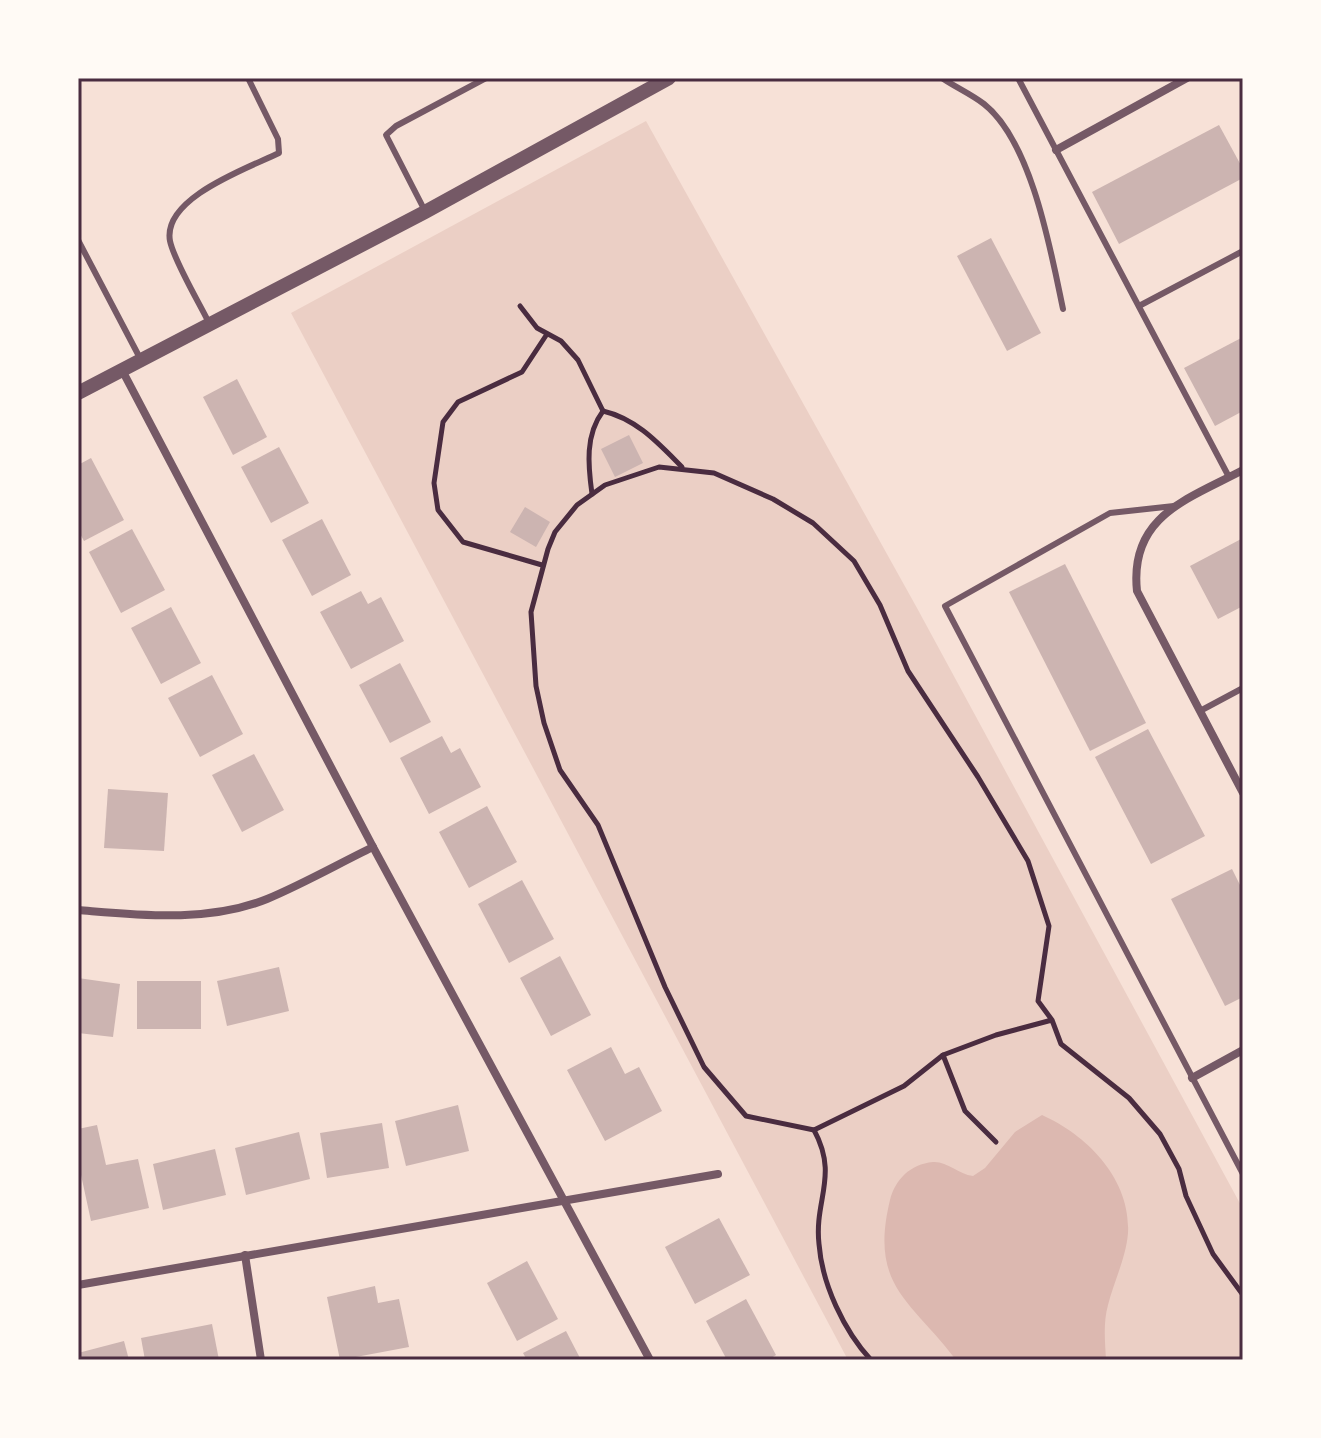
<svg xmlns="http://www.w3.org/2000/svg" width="1321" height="1438" font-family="'Golos Text',sans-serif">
  <rect width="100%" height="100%" fill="#f7e1d7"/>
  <!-- green -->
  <path fill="#ebcfc5" d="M646,121L917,608L1243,1209V1360H848L291,313Z"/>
  <!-- water -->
  <path fill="#dcb8b0" d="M1042,1115C1087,1135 1131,1179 1128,1233C1126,1258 1114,1281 1108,1305C1103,1323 1105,1341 1106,1360H956C911,1300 869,1287 890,1200C895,1180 910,1164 933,1162C947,1161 958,1174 973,1176L985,1168L1015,1132Z"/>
  <!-- building -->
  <g fill="#ccb4b1">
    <path d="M1219,125L1243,169V178L1119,244L1092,192Z"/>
    <path d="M991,238L1041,333L1007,351L957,256Z"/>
    <path d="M1243,337V411L1215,426L1184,368Z"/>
    <path d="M237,379L267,437L233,455L203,397Z"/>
    <path d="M629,435L643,463L615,477L601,449Z"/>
    <path d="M279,447L309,503L271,523L241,467Z"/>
    <path d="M91,458L124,520L84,541L78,530V465Z"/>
    <path d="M525,507L550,522L536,547L510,532Z"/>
    <path d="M322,519L351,575L312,596L282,540Z"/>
    <path d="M132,529L165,590L121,613L89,552Z"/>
    <path d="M1243,538V606L1218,619L1190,566Z"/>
    <path d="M1065,564L1146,723L1090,751L1009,592Z"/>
    <path d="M361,591L368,604L381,597L404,641L351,669L320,612Z"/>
    <path d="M171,607L201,663L161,684L131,628Z"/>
    <path d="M400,663L431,722L390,743L359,685Z"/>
    <path d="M212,675L243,734L200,757L168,698Z"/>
    <path d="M1148,729L1205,836L1151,864L1095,757Z"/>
    <path d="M442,736L451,753L460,748L481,787L429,814L400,758Z"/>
    <path d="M254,754L284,810L242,832L212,775Z"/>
    <path d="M108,789L168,793L164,851L104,848Z"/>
    <path d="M487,806L517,862L469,888L439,832Z"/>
    <path d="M1232,869L1243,891V997L1225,1006L1171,899Z"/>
    <path d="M522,880L554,939L509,963L478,904Z"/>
    <path d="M560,956L591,1015L551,1036L520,978Z"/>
    <path d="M279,967L289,1011L227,1026L217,981Z"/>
    <path d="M78,978L120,984L113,1037L78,1033Z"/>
    <rect x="137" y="981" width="64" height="48"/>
    <path d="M611,1047L625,1074L639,1067L662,1111L605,1141L567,1070Z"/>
    <path d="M458,1105L469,1151L406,1166L395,1121Z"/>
    <path d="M382,1123L389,1168L327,1178L320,1133Z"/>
    <path d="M97,1125L106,1165L138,1159L149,1208L91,1221L78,1161V1129Z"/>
    <path d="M299,1132L310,1179L246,1195L235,1148Z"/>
    <path d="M215,1149L226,1195L163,1210L153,1164Z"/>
    <path d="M719,1218L750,1275L695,1304L665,1247Z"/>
    <path d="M527,1261L558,1319L517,1341L487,1283Z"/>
    <path d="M375,1286L378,1303L399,1299L409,1347L340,1360L327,1297Z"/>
    <path d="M746,1299L776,1355L768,1360H727L706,1321Z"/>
    <path d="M212,1324L219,1360H145L141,1338Z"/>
    <path d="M566,1331L581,1360H527L523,1353Z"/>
    <path d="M124,1341L129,1360H78V1353Z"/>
  </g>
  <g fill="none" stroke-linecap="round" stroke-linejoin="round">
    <!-- path -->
    <g stroke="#4a2c40" stroke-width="5">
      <path d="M520,306L537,328L561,341L578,360L603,411"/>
      <path d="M603,411C637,419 659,444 682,467"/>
      <path d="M592,494C588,465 585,435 603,411"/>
      <path d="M542,565L463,542L438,510L434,483L443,422L458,402L522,372L547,334"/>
      <path d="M1052,1020L1038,1001L1049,926L1028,861L978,777L908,671L880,605L854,561L813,523L773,499L714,473L659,467L605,485L577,505L555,532L548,549L531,612L536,686L544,723L560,770L598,825L665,987L704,1067L746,1116L814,1130L904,1086L943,1055L996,1035L1052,1020L1061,1044L1129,1098L1160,1134L1179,1169L1186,1196L1213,1254L1243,1295"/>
      <path d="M943,1055L965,1111L996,1142"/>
      <path d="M814,1130C839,1176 814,1200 819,1244C822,1284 844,1331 871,1360"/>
    </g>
    <!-- service -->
    <g stroke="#755966" stroke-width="6">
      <path d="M942,78C955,87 971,94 984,104C1032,142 1051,252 1063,309"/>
      <path d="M1018,78L1229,477"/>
      <path d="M425,211L386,135L396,126L486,78"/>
      <path d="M78,240L141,360"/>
      <path d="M1139,306L1243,251"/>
      <path d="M210,325C200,304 174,261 170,241C162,198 248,168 279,153L278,139L248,78"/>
      <path d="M1174,506L1110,513L945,606L1243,1174"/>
      <path d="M1200,711L1243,688"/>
    </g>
    <!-- minor -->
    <g stroke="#755966" stroke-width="8">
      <path d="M1056,150L1187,78"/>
      <path d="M122,370L373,847L650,1360"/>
      <path d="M1243,470C1188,499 1129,516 1137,591L1243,793"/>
      <path d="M78,910C140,915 208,923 267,899C303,884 338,864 373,847"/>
      <path d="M1192,1078L1243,1050"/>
      <path d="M245,1255L261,1360"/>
      <path d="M78,1285L718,1174"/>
    </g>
    <!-- tertiary -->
    <path stroke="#755966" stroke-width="14" d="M78,393L425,212L669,78"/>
  </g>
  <!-- border -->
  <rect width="1321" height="1438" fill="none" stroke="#fffaf5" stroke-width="160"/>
  <rect x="80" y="80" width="1161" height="1278" fill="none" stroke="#4a2c40" stroke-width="3"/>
</svg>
